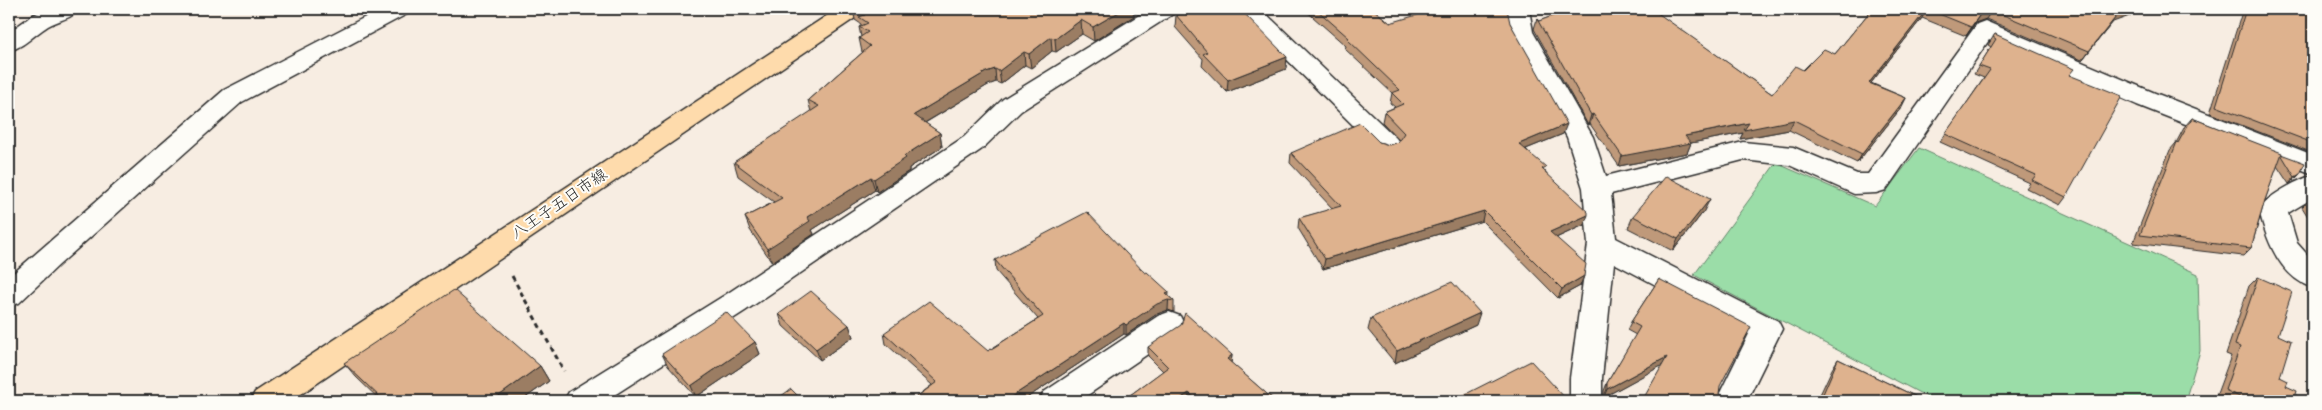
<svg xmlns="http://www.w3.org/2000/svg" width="2322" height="410" font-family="Dekko,'Klee One',sans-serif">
  <rect width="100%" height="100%" fill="#f7ede2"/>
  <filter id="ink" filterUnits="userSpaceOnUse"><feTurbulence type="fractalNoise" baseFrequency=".02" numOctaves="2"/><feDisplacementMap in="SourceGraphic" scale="10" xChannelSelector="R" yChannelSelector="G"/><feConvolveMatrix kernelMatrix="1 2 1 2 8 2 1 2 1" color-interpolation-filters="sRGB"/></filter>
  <g filter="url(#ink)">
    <!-- green -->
    <path fill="#9bdda8" stroke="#63846a" d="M1919,148L2198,274L2200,351L2185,401H1935L1694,275L1776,163L1875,206Z"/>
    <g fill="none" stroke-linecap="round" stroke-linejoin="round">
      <defs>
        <g id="minor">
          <path d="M47,9H79C72,19 58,20 48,26C35,34 24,47 9,51V32L33,15Z"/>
          <path d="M381,9H411L407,14L242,102L59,265L19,303L9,306V277L224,90Z"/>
          <path d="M1149,9H1177L1173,14L1021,111L982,149L745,311L605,401H564L569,392L725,295L964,137L1003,99Z"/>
          <path d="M1236,9H1261L1396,138L1400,144L1396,150L1387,153L1378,150Z"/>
          <path d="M1505,9H1529L1533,32L1593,137L1606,176L1743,142L1793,147L1857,174H1868L1977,24L1985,21L2155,93L2313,155V174L2137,105L1989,40L1886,190L1876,193L1854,194L1789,165L1743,160L1611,194L1616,238L1778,321L1782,329L1748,398L1749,401H1716L1749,334L1614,263L1602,378V401H1570V378L1588,244L1583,188L1567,137L1509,32Z"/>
          <path d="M2313,175V198L2288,213L2297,243L2313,261V288C2280,277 2266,240 2259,209C2267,196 2298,180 2313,175Z"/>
          <path d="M1169,312L1180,316L1184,324L1180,332L1079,401H1039L1044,392L1158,316Z"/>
        </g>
        <path id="major" d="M837,9H865L861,14L291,401H250L255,392Z"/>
      </defs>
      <!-- minor casing -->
      <use href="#minor" stroke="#2b2b2b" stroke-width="3"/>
      <!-- major casing -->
      <use href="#major" stroke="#2b2b2b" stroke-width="3"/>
      <!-- path -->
      <path stroke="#2b2b2b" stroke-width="3" stroke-dasharray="5 4" stroke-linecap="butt" d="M512,276L564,371"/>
      <!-- minor -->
      <use href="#minor" fill="#fdfcf7" fill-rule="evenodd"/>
      <!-- major -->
      <use href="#major" fill="#fedbac" fill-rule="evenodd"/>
    </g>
    <!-- wall -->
    <g fill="#bf997a" stroke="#2b2b2b">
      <path d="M853,9H1133L1134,16L1094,41L1082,34L1056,52L1052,51L1031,68L1025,65L1001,84L996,82L988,85L925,123L940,133L942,147L909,168V171L877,192L875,190L812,230L814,234L772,262L750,230L745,217L774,202L738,176L734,162L811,112L808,100L863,52H862L859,38L861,37L859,27L861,26V24L855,20Z"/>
      <path d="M1304,9H1373L1390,23H1510L1563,134L1526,149L1545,171L1584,225L1556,238L1584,276L1580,286L1558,298L1482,221L1323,269L1298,228L1299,218L1333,209L1290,163L1291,153L1379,142L1389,145L1398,142L1399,140L1382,122L1384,112L1395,107L1390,103L1392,93L1345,49L1346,46Z"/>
      <path d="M1571,9H1668L1658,14L1772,94L1803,70L1835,54L1872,9H1995L2004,13L2113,22L2082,60L1986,19L1975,23L1966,36L1922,18L1871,83L1906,98L1901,108L1857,163L1789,130L1740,139L1743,133L1691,143L1687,153L1619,166L1590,124L1588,125L1534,29L1537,19L1539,21Z"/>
      <path d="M2243,9H2313V145L2308,151L2210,113Z"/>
      <path d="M1176,15L1286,69L1227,92L1202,66L1203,59L1175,27Z"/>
      <path d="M1995,34L2070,75L2066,197L2060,205L2026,188L2030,183L1940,142L1984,78L1974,74L1991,47L1988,45Z"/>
      <path d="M2192,118L2282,154L2300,174L2293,181L2289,184L2277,166L2265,200L2251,248L2243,256L2133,243L2170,150L2176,143L2185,126Z"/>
      <path d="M2313,197V225L2302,207L2309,200Z"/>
      <path d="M1704,211L1673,251L1628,228L1633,216Z"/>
      <path d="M995,260L1145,273L1174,301V312L1168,310L1157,314L1126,335L1124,334L1022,401H911L932,385L886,344L884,333L988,351L1038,319L996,271Z"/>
      <path d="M2258,277L2278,335L2280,377L2286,386L2294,401H2219L2215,399L2231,356L2226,354L2249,286Z"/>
      <path d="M1659,279L1662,365L1604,397V391L1607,383L1636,335L1627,330L1631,322Z"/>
      <path d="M779,314L849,325L853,337L820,360L783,326Z"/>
      <path d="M1371,318L1476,325L1395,363L1368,330Z"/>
      <path d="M755,342L760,354L696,397L668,366L662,354Z"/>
      <path d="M1148,347L1232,355L1231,363L1275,401H1122L1163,371L1148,356Z"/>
      <path d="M1838,359L1925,401H1817L1832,369Z"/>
      <path d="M344,363L540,366L549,381L521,401H381L356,377Z"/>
    </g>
    <!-- shaded-wall -->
    <g fill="#9b7d63" stroke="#2b2b2b">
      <path d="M1124,9H1133L1134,16L1094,41L1093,27Z"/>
      <path d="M1652,9H1668L1648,18Z"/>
      <path d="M1927,9L1922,18L1864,92L1869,83Z"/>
      <path d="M2130,9H2149L2113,22L2082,60L2119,13Z"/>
      <path d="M1992,10L1986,19L1975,23L1966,36L1981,13Z"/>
      <path d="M1081,20L1082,34L1056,52L1055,39Z"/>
      <path d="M1051,37L1052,51L1031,68L1029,54Z"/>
      <path d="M1024,52L1025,65L1001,84L999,71Z"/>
      <path d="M1287,57L1286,69L1227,92L1228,80Z"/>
      <path d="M995,69L996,82L988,85L916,128L914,115L986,72Z"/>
      <path d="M1906,98L1901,108L1857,163L1862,154Z"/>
      <path d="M1593,114L1590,124L1588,125L1591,115Z"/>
      <path d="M1794,120L1789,130L1740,139L1743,133L1691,143L1687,153L1619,166L1622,156L1685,136L1749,123Z"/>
      <path d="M1567,124L1563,134L1516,153L1519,144Z"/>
      <path d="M940,133L942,147L909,168V171L877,192L874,179L904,156Z"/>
      <path d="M2300,174L2293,181L2289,184L2295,177Z"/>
      <path d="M871,177L875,190L812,230L814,234L772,262L767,249L807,217Z"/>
      <path d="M1710,199L1704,211L1673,251L1678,239Z"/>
      <path d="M1484,211L1482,221L1323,269L1325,259Z"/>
      <path d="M1588,215L1584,225L1547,242L1550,232Z"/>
      <path d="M1584,276L1580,286L1558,298L1562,289Z"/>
      <path d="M1169,292L1168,310L1157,314L1126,335V325Z"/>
      <path d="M1480,313L1476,325L1395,363L1397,351Z"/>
      <path d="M1124,323V334L1022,401H1005Z"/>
      <path d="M849,325L853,337L820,360L816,349Z"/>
      <path d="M755,342L760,354L696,397L691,386Z"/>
      <path d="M1232,355L1231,364L1227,359Z"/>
      <path d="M1667,357L1663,365L1604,397L1607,389Z"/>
      <path d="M540,366L549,381L521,401H492Z"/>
      <path d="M1189,393L1188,401H1177Z"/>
    </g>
    <!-- building -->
    <g fill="#deb28e" stroke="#2b2b2b">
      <path d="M856,9H1124L1093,27L1081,20L1055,39L1051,37L1029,54L1024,52L999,71L995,69L986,72L914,115L940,133L904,156L906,158L874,179L871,177L807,217L810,221L767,249L745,217L782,198L734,162L819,106L808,100L870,46L859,38L868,32L859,27L868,23L859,17L865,15Z"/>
      <path d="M1195,9H1240L1287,57L1228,80L1203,54L1207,52L1176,15Z"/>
      <path d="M1316,9H1373L1390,23L1437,9H1507L1510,23L1567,124L1519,144L1546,167L1542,169L1588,212V215L1550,232L1586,264L1584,276L1562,289L1484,211L1325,259L1299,218L1341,206L1291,153L1360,123L1379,142L1389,145L1398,142L1404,133L1384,112L1403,104L1392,93L1400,90L1347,39L1349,38Z"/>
      <path d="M1571,9H1652L1772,94L1795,66L1803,70L1824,49L1835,54L1872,9H1995L2004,13L2008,9H2130L2119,13L2089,51L1992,10L1981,13L1971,27L1927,9L1869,83L1906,98L1862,154L1794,120L1744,130L1749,123L1685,136L1691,143L1622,156L1593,114L1591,115L1537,19L1539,21Z"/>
      <path d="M2246,9H2313V143L2216,106Z"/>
      <path d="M1995,34L2074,69L2069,75L2122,96L2066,197L2032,180L2036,175L1945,134L1990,70L1979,66L1996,39L1993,37Z"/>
      <path d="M2192,118L2282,153L2265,200L2251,248L2140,235L2177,142L2178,143Z"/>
      <path d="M2281,154L2305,163L2300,174L2295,177Z"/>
      <path d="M1666,176L1710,199L1678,239L1633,216Z"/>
      <path d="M2313,197V206L2309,200Z"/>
      <path d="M1087,212L1145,273L1147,272L1169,292L1166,294L1174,301L1168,300L1157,304L1126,325L1124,323L1005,401H911L937,382L884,333L929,301L988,351L1043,316L995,260Z"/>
      <path d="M2258,277L2292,292L2278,335L2291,341L2280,377L2288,381L2286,386L2297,391L2294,401H2248L2225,390L2240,347L2235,345Z"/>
      <path d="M1659,279L1751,327L1720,386L1719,394L1722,395L1719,401H1642L1667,357L1607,389V383L1640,327L1631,322Z"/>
      <path d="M1452,282L1480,313L1397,351L1371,318Z"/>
      <path d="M454,290L540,366L492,401H384L344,363Z"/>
      <path d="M811,291L849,325L816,349L779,314Z"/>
      <path d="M726,312L755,342L691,386L662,354Z"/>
      <path d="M1185,313L1232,355L1227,359L1275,401H1198L1189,393L1177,401H1122L1168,367L1148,347L1181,325Z"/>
      <path d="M1838,359L1925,401H1820Z"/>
      <path d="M1531,361L1568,401H1458L1456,399Z"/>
      <path d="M791,389L803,401H774Z"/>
    </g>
  </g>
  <g text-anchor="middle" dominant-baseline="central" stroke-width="4" stroke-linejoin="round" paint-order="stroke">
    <!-- street labels -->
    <g font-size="16" fill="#2b2b2b" stroke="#fdfcf7">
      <text transform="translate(560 205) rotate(-34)">八王子五日市線</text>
    </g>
  </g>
  <!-- margin -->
  <rect width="2322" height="410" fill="none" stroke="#fdfcf7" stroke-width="30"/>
  <rect x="15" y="15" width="2292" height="380" fill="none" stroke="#2b2b2b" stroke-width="2" filter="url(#ink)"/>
</svg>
